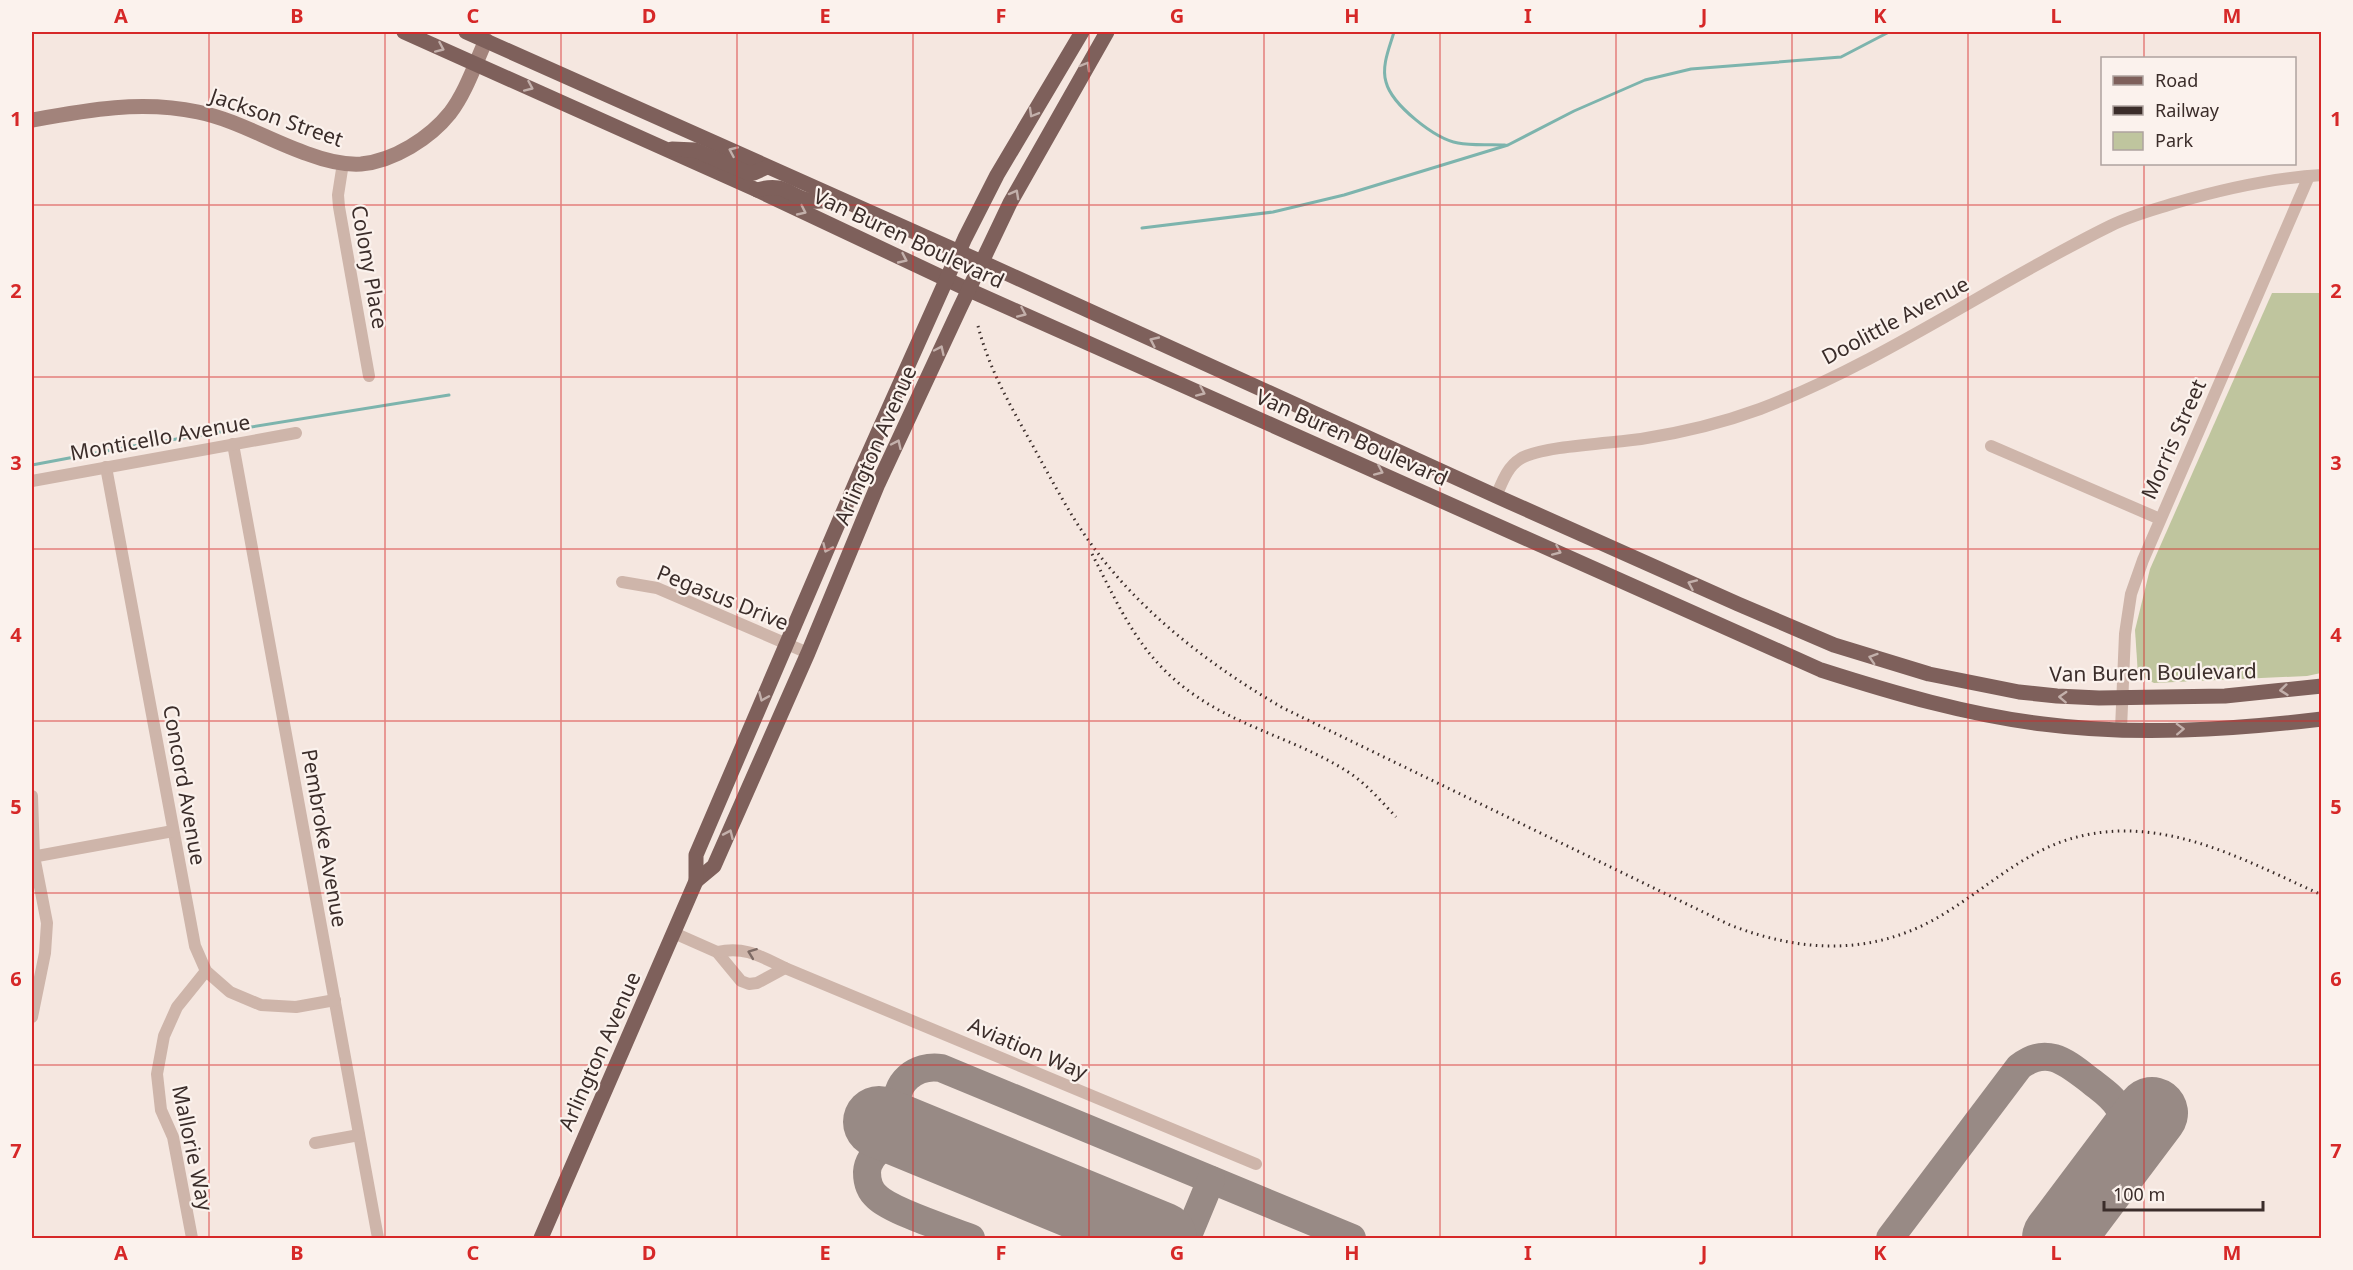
<svg xmlns="http://www.w3.org/2000/svg" width="2353" height="1270" font-family="'Noto Sans',sans-serif">
  <rect width="100%" height="100%" fill="#f5e7e0"/>
  <!-- green -->
  <path fill="#bfc59e" d="M2272,293H2321V673L2307,676L2154,683L2138,675L2135,630L2150,569Z"/>
  <g fill="none" stroke-linecap="round" stroke-linejoin="round">
    <!-- stream -->
    <g stroke="#7db4ad" stroke-width="3">
      <path d="M1394,32C1390,46 1381,66 1386,82C1392,105 1435,139 1458,143C1473,146 1490,144 1505,145"/>
      <path d="M1142,228L1273,212L1344,195L1508,145L1574,111L1645,80L1691,69L1841,57L1889,32"/>
      <path d="M32,465L133,446L449,395"/>
    </g>
    <!-- taxiway -->
    <g stroke="#988a85" stroke-width="28">
      <path d="M971,1238C950,1230 891,1211 877,1197C870,1191 867,1182 867,1172C869,1147 897,1143 917,1137C910,1129 902,1120 899,1109C891,1083 917,1064 941,1068L1352,1238"/>
      <path d="M1187,1238L1211,1180"/>
      <path d="M1890,1238L2019,1067C2048,1044 2068,1064 2092,1082C2102,1090 2113,1097 2119,1108C2125,1118 2127,1132 2130,1143"/>
    </g>
    <!-- runway -->
    <g stroke="#988a85" stroke-width="72">
      <path d="M879,1122L1161,1238"/>
      <path d="M2058,1238L2152,1113"/>
    </g>
    <!-- minor -->
    <g stroke="#ceb5aa" stroke-width="12">
      <path d="M343,163L338,195L339,207L369,376"/>
      <path d="M233,444L378,1238"/>
      <path d="M1991,446L2160,519"/>
      <path d="M106,467L195,946L206,971L230,992L261,1005L296,1007L335,1000"/>
      <path d="M32,481L296,433"/>
      <path d="M1496,496C1502,483 1507,467 1520,459C1540,446 1614,443 1641,439C1680,433 1722,423 1760,409C1883,362 1992,284 2110,226C2130,216 2153,210 2175,203C2223,189 2271,178 2322,175"/>
      <path d="M622,582L657,588L808,653"/>
      <path d="M2121,729L2125,634L2131,594L2143,560L2309,176"/>
      <path d="M32,796L34,856L47,923L45,953L32,1017"/>
      <path d="M32,857L173,831"/>
      <path d="M674,933L717,952L741,981L749,984L757,983L785,968"/>
      <path d="M717,952C745,946 760,956 785,968L1256,1164"/>
      <path d="M315,1143L359,1135"/>
      <path d="M192,1238L173,1137L161,1110L157,1074L164,1036L177,1007L206,971"/>
    </g>
    <!-- secondary -->
    <path stroke="#a2837b" stroke-width="15" d="M32,120C87,110 141,100 198,112C237,120 270,141 308,154C324,160 344,165 361,164C394,161 430,138 450,113C466,92 475,64 486,40"/>
    <!-- primary -->
    <g stroke="#7e605b" stroke-width="15">
      <path d="M404,32L757,190L969,290L1821,670C1893,693 1968,715 2043,724C2134,736 2230,730 2322,719"/>
      <path d="M466,32L982,262L1496,496L1738,604L1834,645L1929,674L2019,692L2057,696L2099,698L2225,696L2322,686"/>
      <path d="M672,149L695,150L748,173H754L767,167"/>
      <path d="M757,190C787,181 789,198 813,201C820,202 829,200 837,200"/>
      <path d="M696,881L714,866L808,653L878,484L959,310L1010,203L1107,32"/>
      <path d="M541,1238L696,881V855L859,475L965,238L997,175L1082,32"/>
    </g>
    <!-- rail -->
    <g stroke="#3b2d2a" stroke-width="3" stroke-dasharray="1.5 4.5" stroke-linecap="butt">
      <path d="M978,326C989,369 1011,407 1033,446C1046,470 1059,494 1073,517C1124,600 1201,660 1283,708L1730,925C1805,954 1877,956 1947,912C2007,874 2043,833 2121,831C2193,830 2257,866 2322,895"/>
      <path d="M1092,554C1121,610 1140,657 1193,694C1239,727 1297,740 1345,770C1365,782 1380,800 1396,817"/>
    </g>
  </g>
  <!-- one-way arrows -->
  <defs><path id="oneway-chevron" d="M-2-3.5L2.5 0L-2 3.5" fill="none" stroke-width="1.6" stroke-linecap="round" stroke-linejoin="round" transform="scale(1.5)"/></defs>
  <g stroke="#c3b0ab">
    <use href="#oneway-chevron" transform="translate(440 48) rotate(24)"/>
    <use href="#oneway-chevron" transform="translate(1086 66) rotate(-60)"/>
    <use href="#oneway-chevron" transform="translate(529 87) rotate(24)"/>
    <use href="#oneway-chevron" transform="translate(1033 113) rotate(120)"/>
    <use href="#oneway-chevron" transform="translate(733 151) rotate(-156)"/>
    <use href="#oneway-chevron" transform="translate(1015 194) rotate(-61)"/>
    <use href="#oneway-chevron" transform="translate(802 211) rotate(25)"/>
    <use href="#oneway-chevron" transform="translate(903 259) rotate(25)"/>
    <use href="#oneway-chevron" transform="translate(1022 313) rotate(24)"/>
    <use href="#oneway-chevron" transform="translate(1154 341) rotate(-155)"/>
    <use href="#oneway-chevron" transform="translate(940 350) rotate(-65)"/>
    <use href="#oneway-chevron" transform="translate(1201 392) rotate(24)"/>
    <use href="#oneway-chevron" transform="translate(897 444) rotate(-65)"/>
    <use href="#oneway-chevron" transform="translate(1379 471) rotate(24)"/>
    <use href="#oneway-chevron" transform="translate(827 548) rotate(114)"/>
    <use href="#oneway-chevron" transform="translate(1557 551) rotate(24)"/>
    <use href="#oneway-chevron" transform="translate(1692 584) rotate(-156)"/>
    <use href="#oneway-chevron" transform="translate(1873 658) rotate(-162)"/>
    <use href="#oneway-chevron" transform="translate(2284 690) rotate(174)"/>
    <use href="#oneway-chevron" transform="translate(763 697) rotate(113)"/>
    <use href="#oneway-chevron" transform="translate(2063 697) rotate(-177)"/>
    <use href="#oneway-chevron" transform="translate(2180 729) rotate(-2)"/>
    <use href="#oneway-chevron" transform="translate(729 834) rotate(-66)"/>
  </g>
  <use stroke="#7d6a64" href="#oneway-chevron" transform="translate(752 953) rotate(-159)"/>
  <!-- grid -->
  <path fill="none" stroke="#d62828" stroke-width="1.5" stroke-opacity="0.55" d="M209,32V1238M385,32V1238M561,32V1238M737,32V1238M913,32V1238M1089,32V1238M1264,32V1238M1440,32V1238M1616,32V1238M1792,32V1238M1968,32V1238M2144,32V58M2144,164V1238M32,205H2322M32,377H2322M32,549H2322M32,721H2322M32,893H2322M32,1065H2322"/>
  <g text-anchor="middle" dominant-baseline="central" stroke-width="4.5" stroke-linejoin="round" paint-order="stroke">
    <!-- street labels -->
    <g font-size="21" fill="#3b2d2a" stroke="#fbf2ed">
      <text transform="translate(277 117) rotate(19)">Jackson Street</text>
      <text transform="translate(909 238) rotate(25)">Van Buren Boulevard</text>
      <text transform="translate(370 267) rotate(80)">Colony Place</text>
      <text transform="translate(1895 320) rotate(-28)">Doolittle Avenue</text>
      <text transform="translate(160 437) rotate(-10)">Monticello Avenue</text>
      <text transform="translate(1352 437) rotate(24)">Van Buren Boulevard</text>
      <text transform="translate(2173 439) rotate(-66)">Morris Street</text>
      <text transform="translate(875 445) rotate(-66)">Arlington Avenue</text>
      <text transform="translate(723 597) rotate(22)">Pegasus Drive</text>
      <text transform="translate(2153 672) rotate(-1)">Van Buren Boulevard</text>
      <text transform="translate(185 785) rotate(80)">Concord Avenue</text>
      <text transform="translate(325 838) rotate(80)">Pembroke Avenue</text>
      <text transform="translate(1028 1048) rotate(23)">Aviation Way</text>
      <text transform="translate(599 1051) rotate(-66)">Arlington Avenue</text>
      <text transform="translate(193 1148) rotate(78)">Mallorie Way</text>
    </g>
  </g>
  <!-- border -->
  <rect width="2353" height="1270" fill="none" stroke="#fbf2ed" stroke-width="66"/>
  <!-- legend -->
  <rect x="2101" y="57" width="195" height="108" fill="#fbf2ed" stroke="#aea39f" stroke-width="1.5"/>
  <rect x="2113" y="76" width="30" height="9" fill="#7e605b" stroke="#aea39f" stroke-width="1.5"/>
  <text x="2155" y="87" font-size="18" fill="#3b2d2a">Road</text>
  <rect x="2113" y="106" width="30" height="9" fill="#3b2d2a" stroke="#aea39f" stroke-width="1.5"/>
  <text x="2155" y="117" font-size="18" fill="#3b2d2a">Railway</text>
  <rect x="2113" y="132" width="30" height="18" fill="#bfc59e" stroke="#aea39f" stroke-width="1.5"/>
  <text x="2155" y="147" font-size="18" fill="#3b2d2a">Park</text>
  <!-- scale -->
  <path d="M2104 1201v9h159v-9" fill="none" stroke="#3b2d2a" stroke-width="3"/>
  <text x="2113" y="1201" font-size="18" fill="#3b2d2a" stroke="#fbf2ed" stroke-width="4.5" paint-order="stroke">100 m</text>
  <rect x="33" y="33" width="2287" height="1204" fill="none" stroke="#d62828" stroke-width="2"/>
  <g font-size="20" text-anchor="middle" font-weight="bold" fill="#d62828">
    <text x="121" y="23">A</text>
    <text x="297" y="23">B</text>
    <text x="473" y="23">C</text>
    <text x="649" y="23">D</text>
    <text x="825" y="23">E</text>
    <text x="1001" y="23">F</text>
    <text x="1177" y="23">G</text>
    <text x="1352" y="23">H</text>
    <text x="1528" y="23">I</text>
    <text x="1704" y="23">J</text>
    <text x="1880" y="23">K</text>
    <text x="2056" y="23">L</text>
    <text x="2232" y="23">M</text>
    <text x="16" y="126">1</text>
    <text x="2336" y="126">1</text>
    <text x="16" y="298">2</text>
    <text x="2336" y="298">2</text>
    <text x="16" y="470">3</text>
    <text x="2336" y="470">3</text>
    <text x="16" y="642">4</text>
    <text x="2336" y="642">4</text>
    <text x="16" y="814">5</text>
    <text x="2336" y="814">5</text>
    <text x="16" y="986">6</text>
    <text x="2336" y="986">6</text>
    <text x="16" y="1158">7</text>
    <text x="2336" y="1158">7</text>
    <text x="121" y="1260">A</text>
    <text x="297" y="1260">B</text>
    <text x="473" y="1260">C</text>
    <text x="649" y="1260">D</text>
    <text x="825" y="1260">E</text>
    <text x="1001" y="1260">F</text>
    <text x="1177" y="1260">G</text>
    <text x="1352" y="1260">H</text>
    <text x="1528" y="1260">I</text>
    <text x="1704" y="1260">J</text>
    <text x="1880" y="1260">K</text>
    <text x="2056" y="1260">L</text>
    <text x="2232" y="1260">M</text>
  </g>
</svg>
